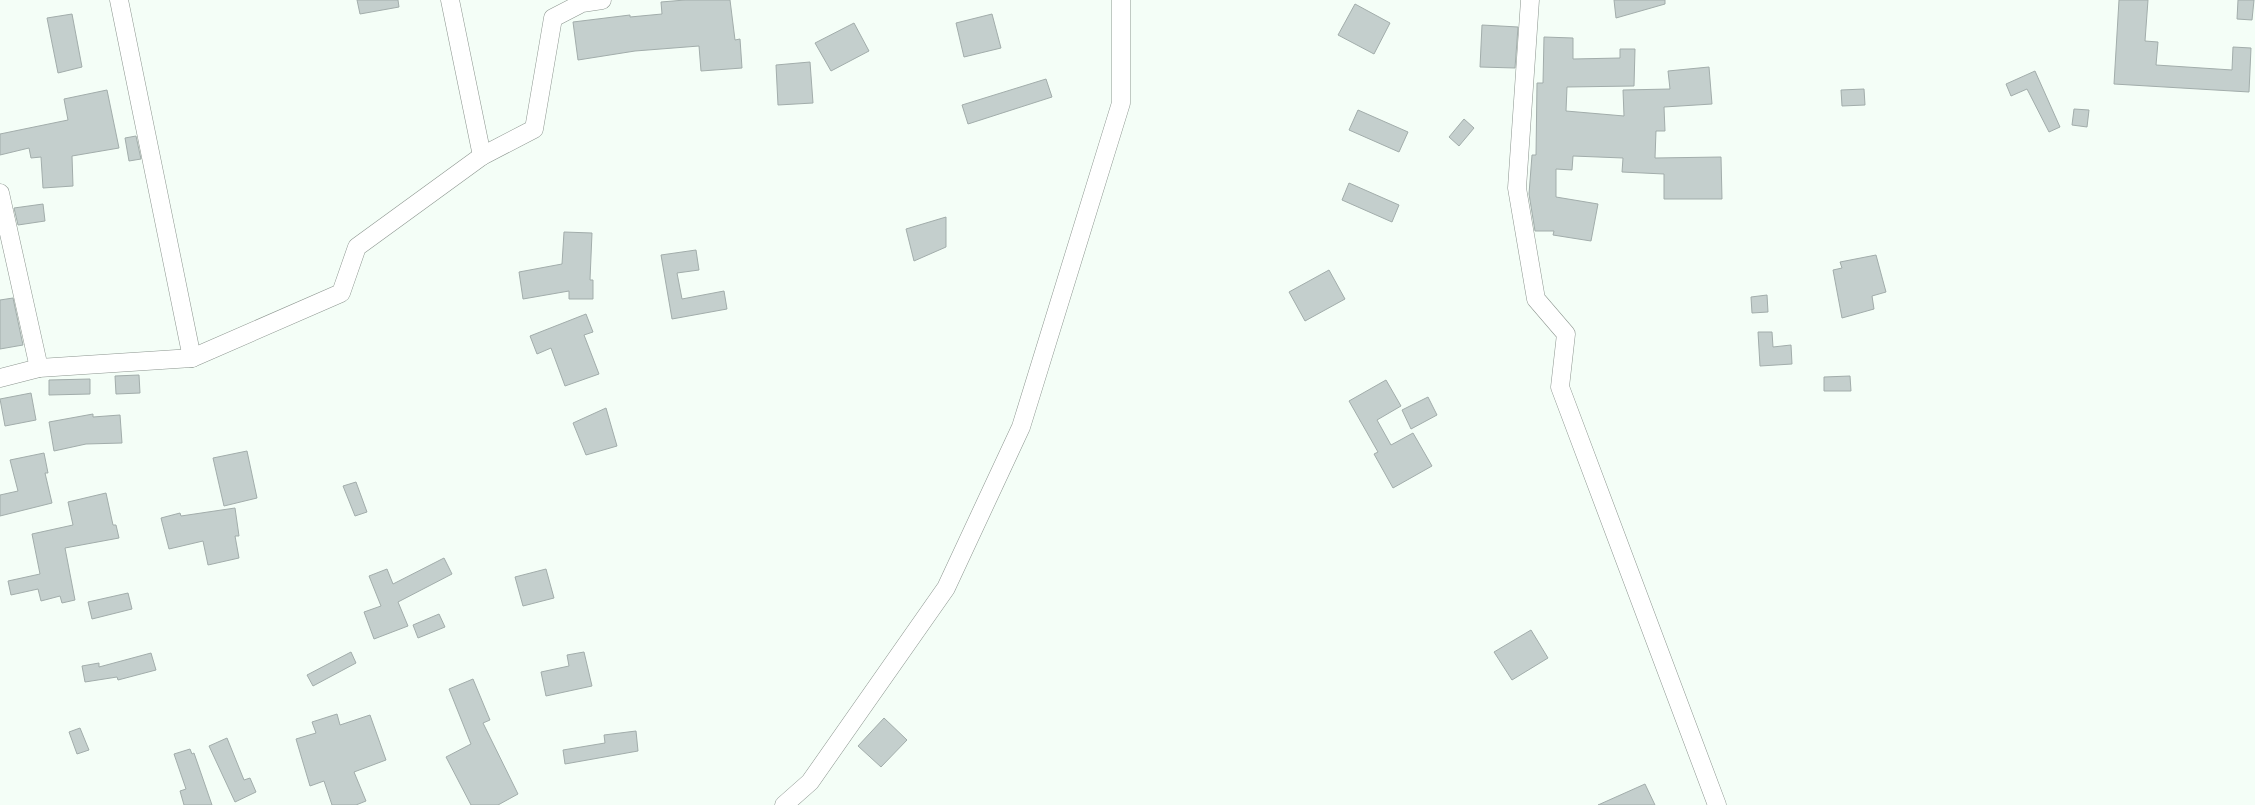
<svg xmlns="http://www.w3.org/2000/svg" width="2255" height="805" font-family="Literata,serif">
  <rect width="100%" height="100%" fill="#f4fef7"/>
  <!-- building -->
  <g fill="#c4cfcd" stroke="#a2adab">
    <path d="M357,0H398L399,7L360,14Z"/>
    <path d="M685,0H730L735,40L740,39L742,68L701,71L699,46L635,51L578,60L573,22L630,15V17L662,14L661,2Z"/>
    <path d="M1614,0H1665V4L1616,18Z"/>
    <path d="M2119,0H2148L2145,41L2158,42L2156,65L2232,70L2233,47L2251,48L2249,92L2114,84Z"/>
    <path d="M2238,0H2254L2252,20L2237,19Z"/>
    <path d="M1355,4L1390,23L1374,54L1338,35Z"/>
    <path d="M72,14L82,67L58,73L47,18Z"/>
    <path d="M992,14L1001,48L964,57L956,23Z"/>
    <path d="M854,23L869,51L831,71L815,43Z"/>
    <path d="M1482,25L1518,27L1515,68L1480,67Z"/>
    <path d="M1544,37L1573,38V59L1620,58V49H1635L1634,86L1567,87L1566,111L1624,116L1623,90L1670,89L1668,71L1709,67L1712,104L1664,107L1665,131H1656L1655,158L1721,157L1722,199H1664V174L1622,172L1623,158L1573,156L1572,170L1556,169V197L1598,204L1591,241L1553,235L1554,231H1535L1529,194L1532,155H1536L1537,83H1543Z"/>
    <path d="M810,62L813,103L778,105L776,65Z"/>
    <path d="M2035,71L2060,127L2049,132L2027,89L2011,96L2006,84Z"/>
    <path d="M1046,79L1052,97L968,124L962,105Z"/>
    <path d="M1864,89L1865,105L1842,106L1841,90Z"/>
    <path d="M107,90L119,148L72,156L73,186L43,188L41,157L31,158L29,148L0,155V134L68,120L64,99Z"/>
    <path d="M2074,109L2089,110L2087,127L2072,125Z"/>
    <path d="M1358,110L1408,132L1399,152L1349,130Z"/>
    <path d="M1464,119L1474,128L1459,146L1449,137Z"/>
    <path d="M136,136L141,159L129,161L125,138Z"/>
    <path d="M1349,183L1399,205L1392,222L1342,200Z"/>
    <path d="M43,204L45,221L18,225L14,208Z"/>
    <path d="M946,217V247L914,261L906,229Z"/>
    <path d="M564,232L592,233L590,280H593V299H569V291L523,299L519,272L562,264Z"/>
    <path d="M696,250L699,270L677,273L682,299L724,291L727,309L672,319L661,255Z"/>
    <path d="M1876,255L1886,292L1872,296L1874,309L1842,318L1833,270L1842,268L1840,262Z"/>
    <path d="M1329,270L1345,299L1305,321L1289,292Z"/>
    <path d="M1767,295L1768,312L1752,313L1751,297Z"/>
    <path d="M13,298L23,345L0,349V300Z"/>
    <path d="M586,314L593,332L584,335L599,374L565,386L551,348L537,354L530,336Z"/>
    <path d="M1758,332H1772L1773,347L1791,345L1792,364L1760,366Z"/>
    <path d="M139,375L140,393L116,394L115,376Z"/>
    <path d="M1850,376L1851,391H1824V377Z"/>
    <path d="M90,379V394L49,395V380Z"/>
    <path d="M1386,380L1401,406L1377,420L1391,445L1413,433L1432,466L1393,488L1374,454L1378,452L1349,401Z"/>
    <path d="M31,393L36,420L5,426L0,399Z"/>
    <path d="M1428,397L1437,415L1411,429L1402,410Z"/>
    <path d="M606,408L617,446L586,455L573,423Z"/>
    <path d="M93,414V417L120,415L122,443L86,444L54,451L49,422Z"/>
    <path d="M247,451L257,498L224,506L213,458Z"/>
    <path d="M44,453L48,473H45L52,503L0,516V495L18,491L10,460Z"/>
    <path d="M356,482L367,512L355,516L343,486Z"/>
    <path d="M106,493L113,525H116L119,538L65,548L75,600L62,603L60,596L41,601L38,589L11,595L8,581L40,574L32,534L73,525L68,502Z"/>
    <path d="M235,508L239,536H235L239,558L208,565L203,541L169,549L161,518L180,513L181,516Z"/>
    <path d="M444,558L452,574L398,602L408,626L374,639L364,612L381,606L369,576L387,569L393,584Z"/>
    <path d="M546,569L554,598L523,606L515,577Z"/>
    <path d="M128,593L132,609L92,619L88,602Z"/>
    <path d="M439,614L445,627L418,638L413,625Z"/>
    <path d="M1531,630L1548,658L1512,680L1494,652Z"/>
    <path d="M351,652L356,663L313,686L307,675Z"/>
    <path d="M584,652L592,686L546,696L541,672L569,666L567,655Z"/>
    <path d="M151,653L156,670L118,680L117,677L85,682L82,666L99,663V667Z"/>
    <path d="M473,679L490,720L483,723L518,794L498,805H471L446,757L471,744L449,689Z"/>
    <path d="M337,714L340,725L370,715L386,760L354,772L366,801L356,805H332L324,781L310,786L296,739L316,733L312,722Z"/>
    <path d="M884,718L907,740L881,767L858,746Z"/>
    <path d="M80,728L89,750L77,754L69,732Z"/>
    <path d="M636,731L638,751L565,764L563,750L605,743L604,735Z"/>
    <path d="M227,738L244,780L250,778L256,792L235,802L209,746Z"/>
    <path d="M190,749L192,754L194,753L212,805H184L180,791L186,789L174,754Z"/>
    <path d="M1645,784L1655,805H1598Z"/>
  </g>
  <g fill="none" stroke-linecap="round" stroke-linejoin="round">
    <defs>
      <g id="minor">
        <path d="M119,0L192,358"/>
        <path d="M450,0L482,156"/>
        <path d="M1530,0L1517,188L1536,299L1566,334L1560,387L1717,805"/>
        <path d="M0,193L39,368"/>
        <path d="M0,378L39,368L192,358L341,293L357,247L482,156L534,129L553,18L582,3L602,0"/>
        <path d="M784,805L810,782L946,588L1021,427L1121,103V0"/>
      </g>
    </defs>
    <!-- minor casing -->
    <use href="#minor" stroke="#8c958f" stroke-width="19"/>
    <!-- minor -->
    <use href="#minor" stroke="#fff" stroke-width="18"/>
  </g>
</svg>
